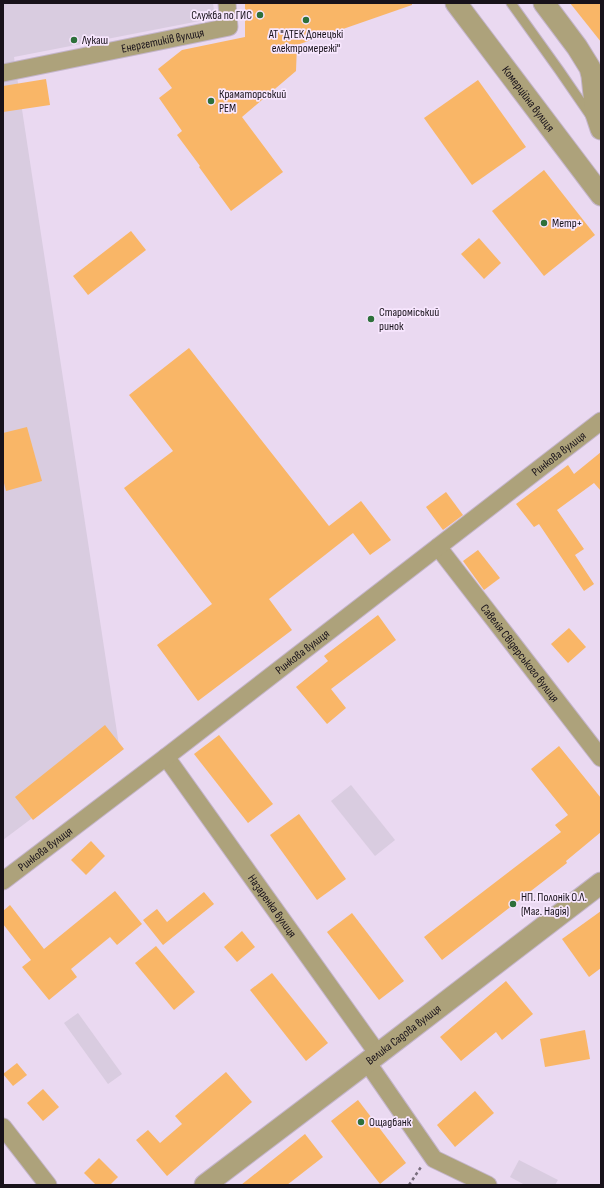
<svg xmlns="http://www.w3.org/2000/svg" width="604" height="1188" font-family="'Sofia Sans Condensed',sans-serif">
  <rect width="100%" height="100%" fill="#ead9f1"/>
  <!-- industrial -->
  <g fill="#d9cce0">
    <path d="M3,3H213L215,18L14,57L120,752L3,840Z"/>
    <path d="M351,785L395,840L375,856L331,801Z"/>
    <path d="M78,1013L122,1074L108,1084L64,1023Z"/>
    <path d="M519,1160L558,1180L555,1185H525L510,1177Z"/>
  </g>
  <!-- building -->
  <g fill="#f9b667">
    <path d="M245,3H412V5L297,45L296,71L242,117L283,172L231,211L199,167L200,166L177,135L182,131L159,98L172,88L158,69L182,50L245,37Z"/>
    <path d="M570,3H601V42Z"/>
    <path d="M46,79L50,105L3,112V86Z"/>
    <path d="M478,80L526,147L472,185L424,118Z"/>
    <path d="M544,170L595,235L544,276L492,211Z"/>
    <path d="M131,231L146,250L88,295L73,276Z"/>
    <path d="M479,238L501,263L484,279L461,254Z"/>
    <path d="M189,348L329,526L361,501L391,540L370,555L353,533L269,599L292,630L198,701L157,645L212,604L124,488L173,451L129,395Z"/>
    <path d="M27,427L42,481L6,491L3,479V433Z"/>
    <path d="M601,452V491L594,483L557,510L584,549L575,555L594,584L584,591L539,524L534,527L516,504L568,465L574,474Z"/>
    <path d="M446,492L463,515L443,530L426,507Z"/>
    <path d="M478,550L500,578L484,590L463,561Z"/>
    <path d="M378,615L396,640L331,689L346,708L327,724L296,687L328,661L324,656Z"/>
    <path d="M569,628L586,647L568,663L551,644Z"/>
    <path d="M105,725L124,749L33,820L15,797Z"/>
    <path d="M219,735L273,804L248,823L194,754Z"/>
    <path d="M559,746L601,798V832L566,861L567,863L442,960L424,937L561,832L555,825L568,815L531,769Z"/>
    <path d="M299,814L346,879L317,900L270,835Z"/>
    <path d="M91,841L105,856L86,875L71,860Z"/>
    <path d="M115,891L142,924L117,945L110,937L71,969L77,977L49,1000L22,967L31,960L3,924V911L10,905L44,949Z"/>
    <path d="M204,892L214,904L163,945L143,920L157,909L167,922Z"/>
    <path d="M601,911V968L589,977L562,939Z"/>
    <path d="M352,913L404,981L379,1000L327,932Z"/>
    <path d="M242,931L255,947L237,962L224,947Z"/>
    <path d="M156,946L195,992L174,1010L135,963Z"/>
    <path d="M272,973L328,1043L306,1061L250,990Z"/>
    <path d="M506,981L533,1014L502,1040L496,1032L461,1061L440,1037Z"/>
    <path d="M585,1030L590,1059L545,1067L540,1039Z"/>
    <path d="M17,1063L27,1075L13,1086L3,1074Z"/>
    <path d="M226,1072L252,1102L167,1176L136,1140L148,1130L160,1143L182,1124L175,1116Z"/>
    <path d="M43,1089L59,1107L43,1121L27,1103Z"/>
    <path d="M475,1091L494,1113L455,1147L437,1125Z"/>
    <path d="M358,1100L406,1163L380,1184L331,1121Z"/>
    <path d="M305,1134L323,1157L287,1185H241Z"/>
    <path d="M99,1158L118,1177L110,1185H96L84,1173Z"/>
  </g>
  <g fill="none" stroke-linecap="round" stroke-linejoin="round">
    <defs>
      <path id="service" d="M511,3L559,70L592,118"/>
      <g id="minor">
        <path id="s1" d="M3,73L229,27L227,3"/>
        <path id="s2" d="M438,547L601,758"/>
        <path id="s3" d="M166,757L378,1054"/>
        <path id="s4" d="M3,881L166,757L601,421"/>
        <path d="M367,1062L434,1159L488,1185"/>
        <path d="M3,1127L48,1185"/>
      </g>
      <g id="tertiary">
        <path id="s5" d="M456,3L601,195"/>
        <path d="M544,3L577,47L590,68L592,76L596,114L601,129"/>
        <path id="s6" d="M205,1185L378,1054L601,883"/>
      </g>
    </defs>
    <!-- service casing -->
    <use href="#service" stroke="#c4b5ca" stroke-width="11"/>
    <!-- minor casing -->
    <use href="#minor" stroke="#c4b5ca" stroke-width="19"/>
    <!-- tertiary casing -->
    <use href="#tertiary" stroke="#c4b5ca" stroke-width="23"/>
    <!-- path -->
    <path stroke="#796e7e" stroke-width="2.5" stroke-dasharray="3 3" stroke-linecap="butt" d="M409,1185L421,1167"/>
    <!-- service -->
    <use href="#service" stroke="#ada27b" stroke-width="9"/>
    <!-- minor -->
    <use href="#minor" stroke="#ada27b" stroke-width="17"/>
    <!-- tertiary -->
    <use href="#tertiary" stroke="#ada27b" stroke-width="21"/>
  </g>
  <!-- markers -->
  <g fill="#2d703a" stroke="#f7e6fe" stroke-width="1.5">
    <circle cx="260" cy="15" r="4"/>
    <circle cx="306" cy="20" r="4"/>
    <circle cx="74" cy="40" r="4"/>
    <circle cx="211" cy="101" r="4"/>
    <circle cx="544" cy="223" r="4"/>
    <circle cx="371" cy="319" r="4"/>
    <circle cx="513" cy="904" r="4"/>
    <circle cx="361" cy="1122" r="4"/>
  </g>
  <g text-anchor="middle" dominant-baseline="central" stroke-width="3.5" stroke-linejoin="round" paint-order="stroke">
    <!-- poi labels -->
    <g font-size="12" fill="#18121a" stroke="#f7e6fe" text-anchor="start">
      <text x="252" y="15" text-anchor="end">Служба по ГИС</text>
      <text x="306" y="34" text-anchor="middle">АТ "ДТЕК Донецькі<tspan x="306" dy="14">електромережі"</tspan></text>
      <text x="82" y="40">Лукаш</text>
      <text x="219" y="94">Краматорський<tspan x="219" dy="14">РЕМ</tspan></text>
      <text x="552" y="223">Метр+</text>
      <text x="379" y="312">Староміський<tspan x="379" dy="14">ринок</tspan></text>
      <text x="521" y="897">НП. Полонік О.Л.<tspan x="521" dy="14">(Маг. Надія)</tspan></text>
      <text x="369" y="1122">Ощадбанк</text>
    </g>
    <!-- street labels -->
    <g font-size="12" fill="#18121a" stroke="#f7e6fe">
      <text stroke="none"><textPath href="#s1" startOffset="163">Енергетиків вулиця</textPath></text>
      <text stroke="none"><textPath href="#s5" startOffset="120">Комерційна вулиця</textPath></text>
      <text stroke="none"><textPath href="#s4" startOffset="701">Ринкова вулиця</textPath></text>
      <text stroke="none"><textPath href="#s4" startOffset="377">Ринкова вулиця</textPath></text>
      <text stroke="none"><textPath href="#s2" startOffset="134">Савелія Свідерського вулиця</textPath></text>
      <text stroke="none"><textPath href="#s4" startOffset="53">Ринкова вулиця</textPath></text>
      <text stroke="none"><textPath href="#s3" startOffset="183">Назаренка вулиця</textPath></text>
      <text stroke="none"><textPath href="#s6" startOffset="249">Велика Садова вулиця</textPath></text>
    </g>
  </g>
  <!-- border -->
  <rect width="604" height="1188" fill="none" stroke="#18121a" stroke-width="8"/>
</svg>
